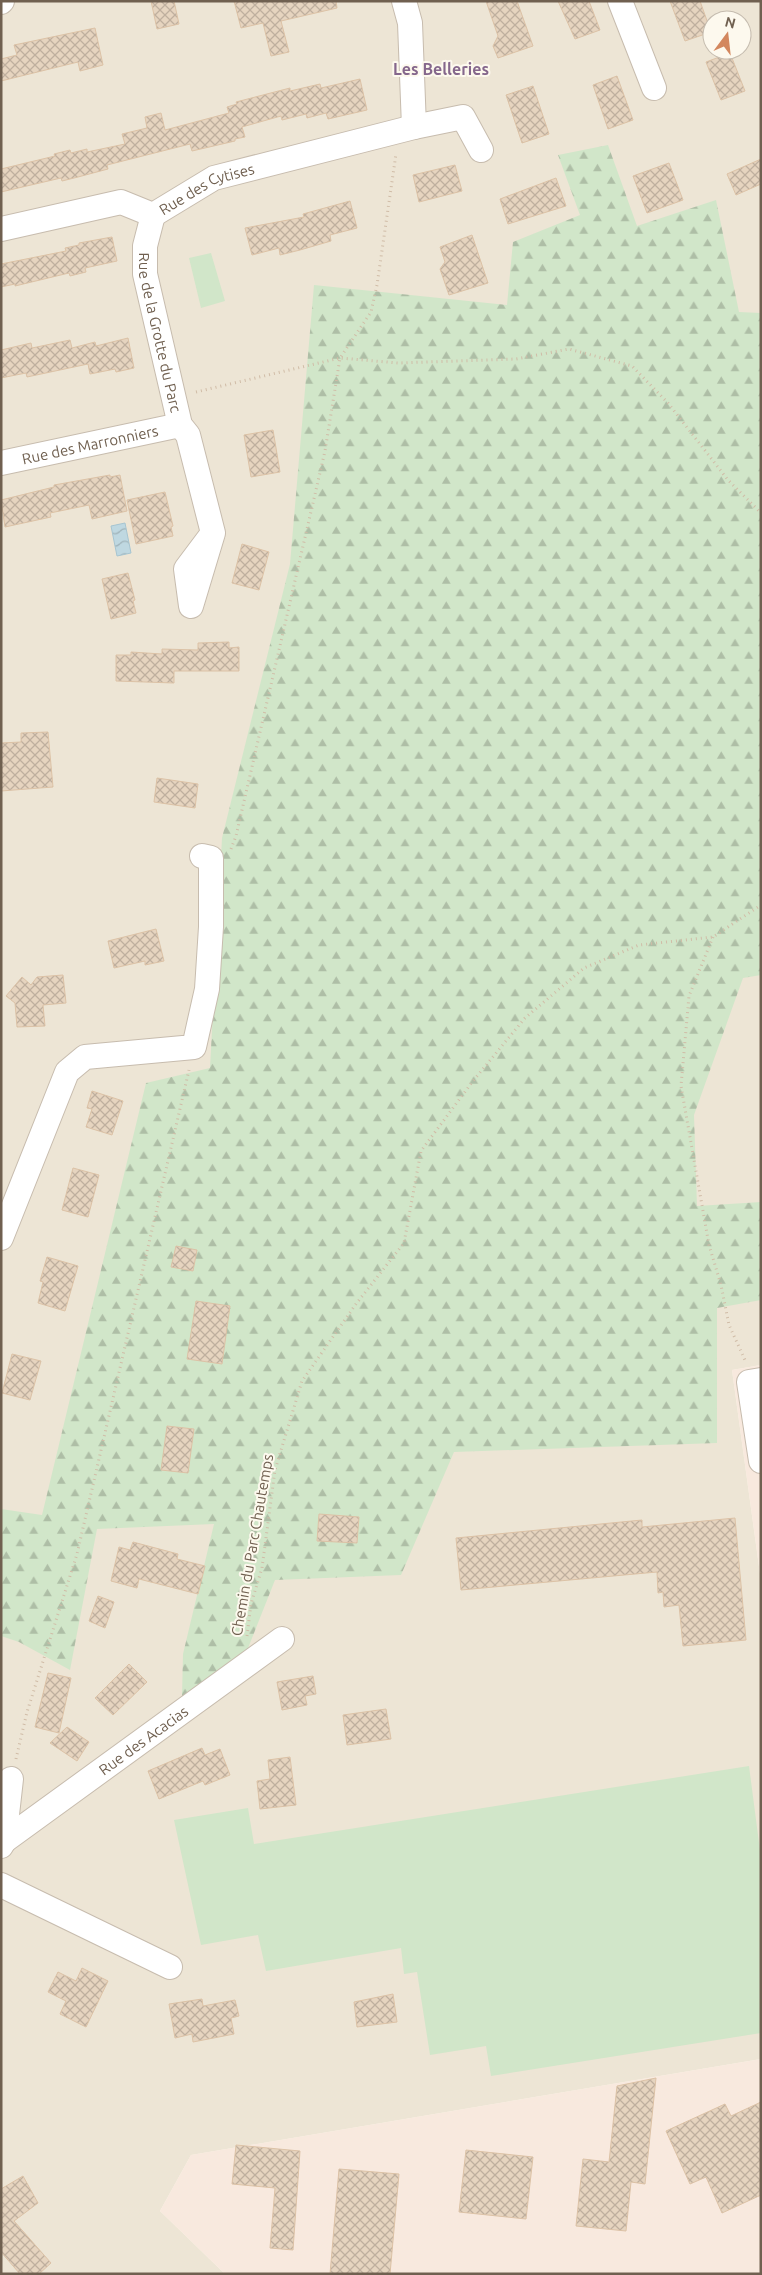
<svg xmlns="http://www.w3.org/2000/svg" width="762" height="2275" font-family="Ubuntu,sans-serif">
  <defs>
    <pattern id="forest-firs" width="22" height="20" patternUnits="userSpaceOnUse" patternTransform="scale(1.25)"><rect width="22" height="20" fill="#d1e6c9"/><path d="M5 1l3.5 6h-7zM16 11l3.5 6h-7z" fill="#aebea6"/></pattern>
    <pattern id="water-waves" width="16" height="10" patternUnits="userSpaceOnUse" patternTransform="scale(1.25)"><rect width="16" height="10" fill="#bfd8e1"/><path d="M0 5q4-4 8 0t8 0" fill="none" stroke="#a0b3b9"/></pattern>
    <pattern id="building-cross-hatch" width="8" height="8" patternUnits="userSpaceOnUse" patternTransform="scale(1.25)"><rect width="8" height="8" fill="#e6d4bf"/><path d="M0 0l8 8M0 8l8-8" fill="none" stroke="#bfaf9e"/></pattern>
  </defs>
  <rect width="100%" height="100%" fill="#faf5e8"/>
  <!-- residential -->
  <path fill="#ede5d5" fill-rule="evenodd" d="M1,1H761V1365L732,1370L761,1581V2059L191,2155L160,2211L225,2274H1ZM712,20H742V50H712Z"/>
  <!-- commercial -->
  <g fill="#f8e9de">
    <path d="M761,1365V1581L732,1370Z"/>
    <path d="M761,2059V2274H225L160,2211L191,2155Z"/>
  </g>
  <!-- forest -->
  <path fill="url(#forest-firs)" d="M608,145L637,226L716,200L739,312L761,313V975L743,978L694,1115L697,1206L761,1202V1300L717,1308V1443L454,1452L401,1575L275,1580L233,1686L182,1696L183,1654L214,1524L97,1529L70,1670L19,1642L1,1636V1509L42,1515L146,1083L210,1068L222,838L290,564L314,285L507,305L513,242L580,215L558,155Z"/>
  <!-- pitch -->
  <g fill="#d1e6c9">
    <path d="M211,253L225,301L201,308L189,258Z"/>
    <path d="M749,1766L761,1858V2033L491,2076L486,2046L430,2055L417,1972L404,1974L401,1948L266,1971L258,1935L201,1945L174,1820L248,1808L254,1844Z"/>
  </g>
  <!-- water -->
  <path fill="url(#water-waves)" stroke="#a7c5d1" d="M125,523L131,553L117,556L111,526Z"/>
  <!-- building -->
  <g fill="url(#building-cross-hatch)" stroke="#dcc2a6">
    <path d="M151,1H174L179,24L157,29Z"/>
    <path d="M234,1H336L337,8L281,21L289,52L271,56L263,23L241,28Z"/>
    <path d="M486,1H517L533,46L498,58L493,46L498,36Z"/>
    <path d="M558,1H589L600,30L575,39Z"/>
    <path d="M670,1H700L711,32L685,41Z"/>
    <path d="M95,28L103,65L80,71L78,62L1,81V59L17,55L14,45Z"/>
    <path d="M730,53L745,91L721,100L706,62Z"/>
    <path d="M617,76L633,120L608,129L593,85Z"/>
    <path d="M360,79L367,110L328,119L326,113L307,118L306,114L282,120L281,116L242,127L245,137L235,139V141L192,151L190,144L107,165L108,169L78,177L62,181L61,178L1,192V169L55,156L54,154L70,150L71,153L87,149V152L125,144L122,134L147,128L145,117L161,113L165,130L229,113L227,107L237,104L236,102L290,88V91L320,84L321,88Z"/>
    <path d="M533,86L549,134L522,143L506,95Z"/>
    <path d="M761,159V184L736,195L727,174Z"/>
    <path d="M669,163L683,200L647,213L633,176Z"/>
    <path d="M455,165L462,191L419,202L413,175Z"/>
    <path d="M556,178L566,206L508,224L500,199Z"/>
    <path d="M350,201L357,228L330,235L331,241L300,250L280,255L279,248L252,255L245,228L304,217L303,214Z"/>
    <path d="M472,235L488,283L449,295L440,269L445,262L440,247Z"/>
    <path d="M112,237L117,261L85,268L86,272L70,276L69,273L15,286V284L1,287V264L66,251L65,248L79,245V243Z"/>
    <path d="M128,338L134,368L116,372L115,369L90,374L88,364L27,377L26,373L1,378V350L31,343L32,348L70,340L72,348L95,342L96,346Z"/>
    <path d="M273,430L280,472L251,477L244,435Z"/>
    <path d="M110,475V477L120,475L127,511L92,519L89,505L50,513L51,517L5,527L1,500L54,487V485Z"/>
    <path d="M165,492L173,526L171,527L173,536L136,544L127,500Z"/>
    <path d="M242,544L269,552L259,590L232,583Z"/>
    <path d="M128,573L135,600L133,601L136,613L111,619L102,579Z"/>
    <path d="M229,642V648L239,647V671H174V683L116,681V655H131V652L162,654V649L198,650V643Z"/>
    <path d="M48,732L53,787L1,791V743L21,742V733Z"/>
    <path d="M157,778L198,784L195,808L154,802Z"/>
    <path d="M156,929L164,961L145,965V961L114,968L108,941Z"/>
    <path d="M63,975L66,1003L43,1005L45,1026L17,1027L15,1003L6,996L22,977L31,985L37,977Z"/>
    <path d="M92,1091L123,1101L112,1135L86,1127L92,1109L87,1108Z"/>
    <path d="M73,1168L99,1175L88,1217L62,1210Z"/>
    <path d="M176,1246L197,1250L193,1271L171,1267Z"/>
    <path d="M47,1257L78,1266L65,1311L38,1303L43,1282L40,1281Z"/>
    <path d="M196,1301L230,1306L222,1364L187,1359Z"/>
    <path d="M12,1354L41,1361L30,1400L2,1393Z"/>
    <path d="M167,1426L194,1429L188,1473L161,1470Z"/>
    <path d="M319,1514L359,1517L357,1543L317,1541Z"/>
    <path d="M735,1518L746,1640L683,1646L679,1605L664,1607L663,1592L658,1593L657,1572L461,1590L456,1538L642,1520V1527Z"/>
    <path d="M133,1542L178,1554L177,1559L205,1566L198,1594L139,1579L137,1588L111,1581L119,1547L130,1550Z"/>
    <path d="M98,1596L114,1602L105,1628L89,1621Z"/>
    <path d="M129,1664L147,1682L113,1715L95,1698Z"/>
    <path d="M48,1673L71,1678L59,1733L35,1727Z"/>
    <path d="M313,1676L316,1694L305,1696L307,1705L282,1710L277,1682Z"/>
    <path d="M386,1709L391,1739L347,1745L343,1715Z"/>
    <path d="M67,1727L89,1742L77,1761L50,1743Z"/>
    <path d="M202,1748L205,1755L220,1749L230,1775L205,1785L203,1781L159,1799L148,1771Z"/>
    <path d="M290,1757L296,1805L260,1809L257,1781L270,1779L268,1760Z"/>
    <path d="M82,1968L108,1981L86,2027L60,2014L66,2001L48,1992L58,1972L76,1981Z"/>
    <path d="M393,1994L397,2022L357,2027L354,2002Z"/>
    <path d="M202,1999L203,2006L235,2000L239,2016L231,2018L234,2034L193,2042L192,2034L175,2038L169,2004Z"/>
    <path d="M656,2078L645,2184L631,2182L626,2231L576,2226L583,2159L609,2162L617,2086Z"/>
    <path d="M761,2102V2195L722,2213L706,2177L690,2184L666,2131L725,2104L731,2116Z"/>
    <path d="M236,2145L300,2151L293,2250L270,2248L275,2188L232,2184Z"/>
    <path d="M466,2150L533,2157L526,2219L459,2212Z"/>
    <path d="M339,2169L399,2174L390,2274H330Z"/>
    <path d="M23,2176L38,2203L14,2221L51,2263L39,2274H20L1,2252V2189Z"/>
  </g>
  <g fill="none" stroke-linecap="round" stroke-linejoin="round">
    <defs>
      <g id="minor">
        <path d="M404,1L410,23L414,127"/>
        <path d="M620,1L654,88"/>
        <path d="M1,2L2,1"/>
        <path id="s1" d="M153,215L145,246V274L180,425L188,435L213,533L191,606L186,569L213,533"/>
        <path id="s2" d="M1,229L121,202L153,215L214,178L414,127L463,117L481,150"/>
        <path id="s3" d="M1,463L180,425"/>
        <path d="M1,1238L67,1072L85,1057L194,1047L207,989L211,927V858L202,856"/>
        <path d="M761,1380L749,1382L761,1461"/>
        <path id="s4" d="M4,1841L282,1639"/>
        <path d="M1,1846L4,1841L11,1779"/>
        <path d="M1,1885L170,1967"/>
      </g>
    </defs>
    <!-- minor casing -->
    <use href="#minor" stroke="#c7bcae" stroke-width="26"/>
    <!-- path -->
    <g stroke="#d0bca7" stroke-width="3" stroke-dasharray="1 4" stroke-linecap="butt">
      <path d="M196,392L340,358L371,312L377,285L396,154"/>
      <path d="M231,849L236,836L325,451L340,358L398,363L516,359L569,349L632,366L668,403L728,480L761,513"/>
      <path d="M713,937L689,996L681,1086L709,1245L721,1285L729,1325L745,1360"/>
      <path d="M247,1636L251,1604L262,1568L275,1470L302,1381L356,1304L404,1243L421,1151L473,1081L525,1018L584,968L639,945L713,937L761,905"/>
      <path d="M16,1759L27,1712L77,1554L189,1070"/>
    </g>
    <!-- minor -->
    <use href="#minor" stroke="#fff" stroke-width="24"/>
  </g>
  <g text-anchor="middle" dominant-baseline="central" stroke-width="4" stroke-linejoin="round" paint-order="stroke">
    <!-- street labels -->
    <g font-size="15" fill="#706050" stroke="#fdf9ee">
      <text stroke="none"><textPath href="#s2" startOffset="218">Rue des Cytises</textPath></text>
      <text stroke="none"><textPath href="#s1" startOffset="120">Rue de la Grotte du Parc</textPath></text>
      <text stroke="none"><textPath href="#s3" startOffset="91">Rue des Marronniers</textPath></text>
      <text transform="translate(252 1545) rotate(-80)">Chemin du Parc Chautemps</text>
      <text stroke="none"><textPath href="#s4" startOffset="172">Rue des Acacias</textPath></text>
    </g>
    <!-- neighbourhood labels -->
    <g font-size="16" font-weight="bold" fill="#85678c" stroke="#fdf9ee">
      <text x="441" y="69">Les Belleries</text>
    </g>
  </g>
  <!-- border -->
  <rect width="762" height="2275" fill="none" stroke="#706050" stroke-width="5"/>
  <!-- north arrow -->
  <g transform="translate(727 35) rotate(15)"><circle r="24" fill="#fdf9ee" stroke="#c5bcaf"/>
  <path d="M0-4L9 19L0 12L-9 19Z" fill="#d3875e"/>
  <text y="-8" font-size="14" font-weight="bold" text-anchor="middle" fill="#706050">N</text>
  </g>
</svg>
